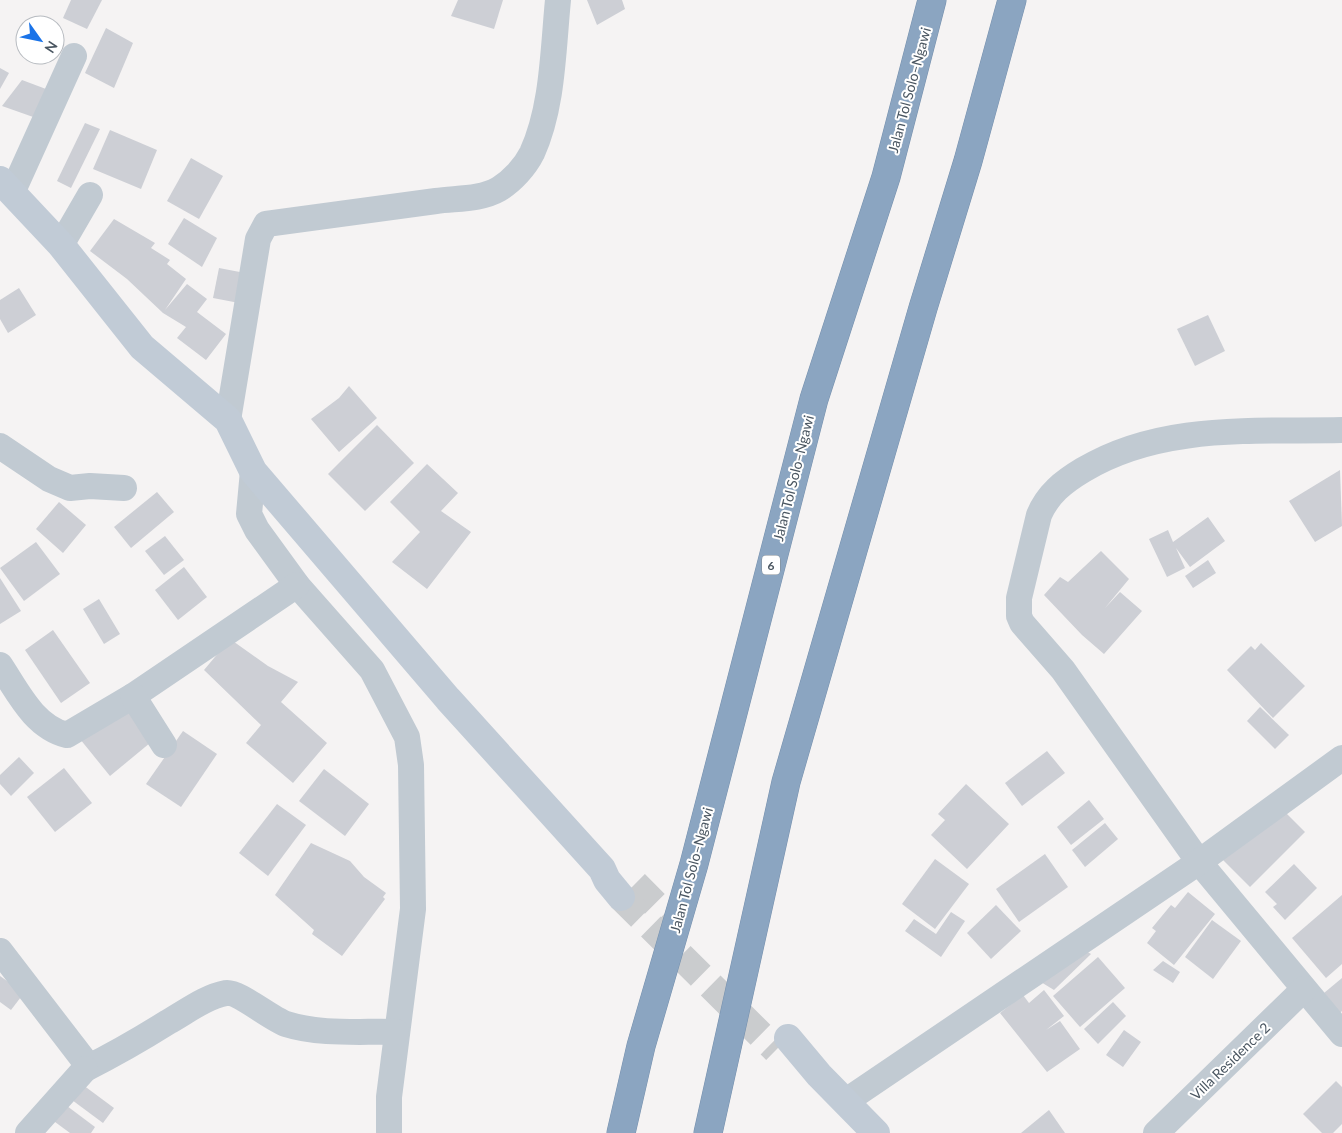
<svg xmlns="http://www.w3.org/2000/svg" width="1342" height="1133" font-family="Lato,sans-serif">
  <rect width="100%" height="100%" fill="#f5f3f3"/>
  <!-- building -->
  <g fill="#cdcfd5">
    <path d="M71,0H102L87,29L63,18Z"/>
    <path d="M458,0H503L494,29L451,16Z"/>
    <path d="M587,0H622L625,9L597,25Z"/>
    <path d="M106,28L133,43L114,88L85,73Z"/>
    <path d="M0,68L9,73L0,89Z"/>
    <path d="M22,80L46,89L36,118L2,106Z"/>
    <path d="M85,123L100,129L71,188L57,181Z"/>
    <path d="M110,130L157,150L141,189L93,169Z"/>
    <path d="M191,158L223,176L199,219L167,201Z"/>
    <path d="M184,218L217,238L202,267L168,244Z"/>
    <path d="M114,219L155,243L151,248L170,260L167,264L186,279L165,310L187,284L207,299L197,312L226,334L206,360L177,338L186,327L163,313L127,279L90,251Z"/>
    <path d="M219,268L245,273L239,303L213,298Z"/>
    <path d="M19,288L36,315L8,333L0,319V300Z"/>
    <path d="M1208,315L1225,351L1195,366L1177,329Z"/>
    <path d="M349,386L377,418L339,452L311,419L339,398Z"/>
    <path d="M377,425L414,463L365,511L328,474Z"/>
    <path d="M427,464L458,493L441,511L471,532L427,589L392,562L420,532L390,502Z"/>
    <path d="M1340,470L1342,526L1315,542L1289,501Z"/>
    <path d="M157,492L174,512L131,548L114,527Z"/>
    <path d="M59,502L86,525L63,553L36,529Z"/>
    <path d="M1208,517L1225,541L1190,567L1176,548L1185,568L1167,577L1149,539L1168,530L1173,542Z"/>
    <path d="M165,536L184,560L164,575L145,551Z"/>
    <path d="M36,542L60,574L24,601L0,568Z"/>
    <path d="M1101,551L1129,579L1105,608L1120,592L1142,611L1104,654L1082,635L1044,595L1060,577L1068,582Z"/>
    <path d="M1208,560L1216,573L1193,588L1185,576Z"/>
    <path d="M184,567L207,597L178,620L155,590Z"/>
    <path d="M0,578L21,611L0,624Z"/>
    <path d="M99,599L120,634L104,644L83,609Z"/>
    <path d="M53,630L90,683L61,703L25,650Z"/>
    <path d="M230,639L268,666L298,682L281,702L327,743L293,783L246,743L261,725L204,670Z"/>
    <path d="M1261,643L1305,686L1273,718L1227,670L1251,646L1255,650Z"/>
    <path d="M126,701L156,738L110,776L80,739Z"/>
    <path d="M1260,707L1289,735L1275,749L1247,721Z"/>
    <path d="M183,731L217,754L181,807L146,784Z"/>
    <path d="M1047,751L1065,773L1022,806L1005,783Z"/>
    <path d="M19,757L34,773L11,796L0,784V775Z"/>
    <path d="M64,768L92,803L55,832L27,797Z"/>
    <path d="M324,769L369,804L345,836L299,801Z"/>
    <path d="M966,784L1009,824L967,869L931,835L945,820L938,814Z"/>
    <path d="M1089,800L1104,819L1071,845L1057,827Z"/>
    <path d="M277,804L306,825L268,876L239,853Z"/>
    <path d="M1281,808L1305,832L1250,887L1222,859Z"/>
    <path d="M1105,823L1118,839L1085,867L1072,850Z"/>
    <path d="M311,843L350,861L364,877L386,893L383,897L385,899L342,956L312,934L314,930L275,895Z"/>
    <path d="M1045,854L1068,887L1019,922L996,889Z"/>
    <path d="M935,859L969,884L935,929L902,904Z"/>
    <path d="M1294,864L1317,888L1285,920L1273,907L1277,904L1265,892Z"/>
    <path d="M1188,892L1215,914L1174,965L1147,943L1156,931L1152,928L1171,905L1175,908Z"/>
    <path d="M1342,895V964L1326,978L1292,938Z"/>
    <path d="M996,905L1021,931L991,959L967,933Z"/>
    <path d="M951,912L965,921L941,957L905,931L914,919L936,934Z"/>
    <path d="M1212,920L1241,941L1213,979L1185,957Z"/>
    <path d="M1065,939L1091,954L1054,990L1036,979Z"/>
    <path d="M1098,957L1125,988L1080,1027L1053,996Z"/>
    <path d="M1163,961L1180,972L1173,983L1153,970Z"/>
    <path d="M0,976L24,993L11,1010L0,1002Z"/>
    <path d="M1342,978V1011L1340,1013L1324,993Z"/>
    <path d="M1044,990L1064,1016L1046,1030L1060,1021L1080,1049L1047,1072L1000,1013L1023,995L1029,1003Z"/>
    <path d="M1113,1002L1126,1016L1098,1044L1084,1029Z"/>
    <path d="M1124,1030L1141,1042L1123,1067L1106,1055Z"/>
    <path d="M1336,1081L1342,1087V1124L1333,1133H1322L1303,1114Z"/>
    <path d="M83,1085L114,1108L103,1123L72,1100Z"/>
    <path d="M63,1103L95,1127L91,1133H70L51,1119Z"/>
    <path d="M1049,1110L1065,1133H1021Z"/>
  </g>
  <g fill="none" stroke-linecap="round" stroke-linejoin="round">
    <!-- secondary-tunnel -->
    <g stroke="#caccce" stroke-width="28" stroke-dasharray="28 14" stroke-linecap="butt">
      <path d="M635,884L673,922"/>
      <path d="M621,897L776,1050"/>
    </g>
    <defs>
      <g id="highway">
        <path d="M621,1133L641,1046L694,864L814,399L886,177L932,0"/>
        <path d="M708,1133L786,782L923,308L968,161L1012,0"/>
      </g>
    </defs>
    <!-- highway casing -->
    <use href="#highway" stroke="#7690ad" stroke-width="29"/>
    <!-- street -->
    <g stroke="#c1cad2" stroke-width="26">
      <path d="M12,193L74,56"/>
      <path d="M61,245L90,195"/>
      <path d="M228,420L258,239L266,224C323,216 379,209 436,201C456,198 480,200 499,189C512,181 525,167 532,153C553,107 553,50 558,0"/>
      <path d="M1342,430C1254,432 1161,423 1083,470C1063,482 1048,494 1039,515L1019,598V616L1022,623L1063,670L1199,862L1342,1034"/>
      <path d="M0,446L49,479L70,488L90,486L124,488"/>
      <path d="M253,471L249,514L257,530L297,585L372,670L407,737L411,765L413,909L389,1097V1133"/>
      <path d="M0,665C18,692 34,727 67,735L133,696L297,585"/>
      <path d="M133,696L164,745"/>
      <path d="M0,951L83,1059L85,1069C113,1055 141,1039 168,1022C186,1012 205,997 226,993C238,991 270,1018 286,1024C321,1035 360,1031 396,1032"/>
      <path d="M846,1101L1199,862L1342,758"/>
      <path d="M28,1133L85,1069"/>
      <path d="M1156,1133L1304,989"/>
    </g>
    <!-- secondary -->
    <g stroke="#c1cbd6" stroke-width="28">
      <path d="M0,180L61,245L142,347L228,420L253,471L448,699L602,869L607,880L621,897"/>
      <path d="M788,1038L819,1075L876,1133"/>
    </g>
    <!-- highway -->
    <use href="#highway" stroke="#8ba5c1" stroke-width="28"/>
  </g>
  <g text-anchor="middle" dominant-baseline="central" stroke-width="4" stroke-linejoin="round" paint-order="stroke">
    <!-- shield labels -->
    <rect fill="#fff" stroke="#808990" stroke-width="1" x="762" y="555.5" width="18" height="19" rx="4"/>
    <g font-size="12" font-weight="bold" fill="#4a5661">
      <text x="771" y="565">6</text>
    </g>
    <!-- street labels -->
    <g font-size="14" fill="#4a5661" stroke="#fff">
      <text transform="translate(909 90) rotate(-75)">Jalan Tol Solo–Ngawi</text>
      <text transform="translate(793 478) rotate(-76)">Jalan Tol Solo–Ngawi</text>
      <text transform="translate(691 870) rotate(-75)">Jalan Tol Solo–Ngawi</text>
      <text transform="translate(1230 1061) rotate(-44)">Villa Residence 2</text>
    </g>
  </g>
  <!-- north arrow -->
  <g transform="translate(40 40) rotate(123)"><circle r="24" fill="#ffffff" stroke="#b7bbc0"/>
  <path d="M0-4L9 19L0 12L-9 19Z" fill="#1a73e8"/>
  <text y="-8" font-size="14" font-weight="bold" text-anchor="middle" fill="#4a5661">N</text>
  </g>
</svg>
